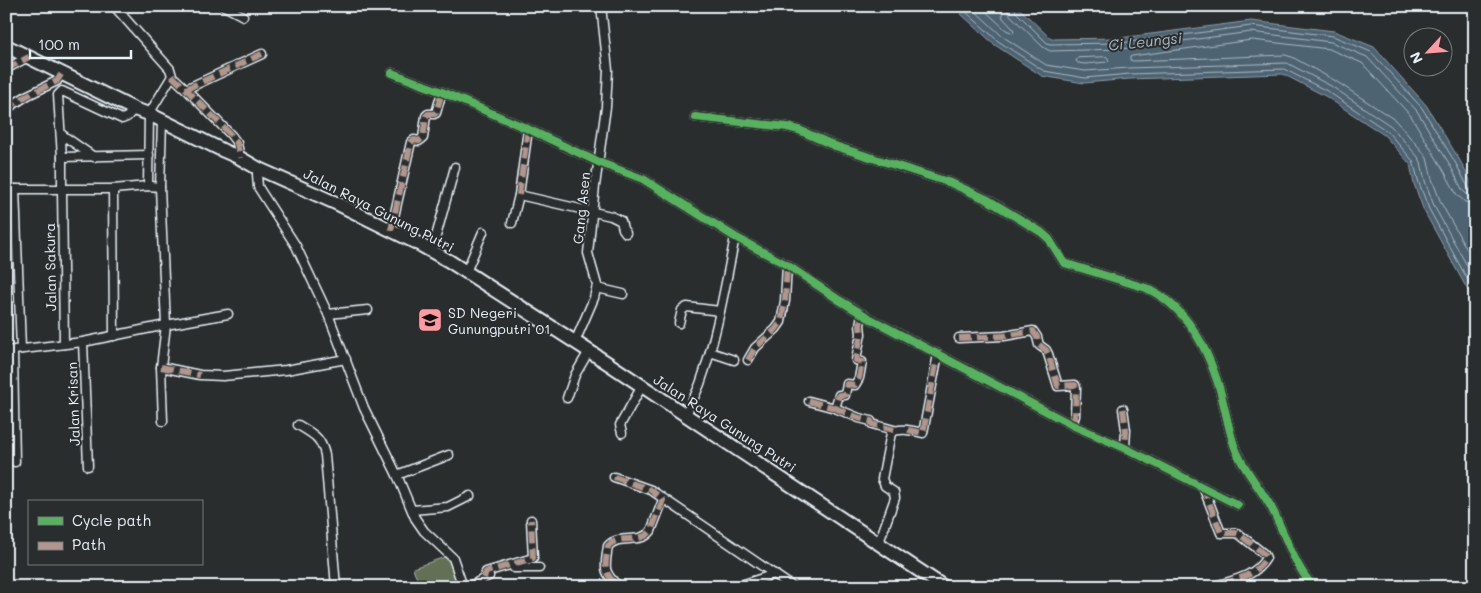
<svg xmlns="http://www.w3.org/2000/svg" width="1481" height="593" font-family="Mali,sans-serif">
  <rect width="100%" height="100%" fill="#2a2d2e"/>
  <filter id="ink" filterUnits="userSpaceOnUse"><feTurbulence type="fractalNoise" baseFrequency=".02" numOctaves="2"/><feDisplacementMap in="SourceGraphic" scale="10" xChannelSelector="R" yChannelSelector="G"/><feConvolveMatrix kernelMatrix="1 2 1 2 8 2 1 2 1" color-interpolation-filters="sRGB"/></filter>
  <g filter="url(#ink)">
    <!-- green -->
    <path fill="#636f56" stroke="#a6b0a7" d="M448,556L461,587H415L412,581L417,579L413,568Z"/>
    <!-- water -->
    <path fill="#4e6372" stroke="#8c9ca8" d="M958,6H1017L1051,39L1120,38L1251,21L1334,31L1374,47L1426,105L1459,159L1475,189V307L1471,296L1424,211L1414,184L1410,164L1384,135L1325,96L1283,74L1130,79L1084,83L1042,76L995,45L961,14Z"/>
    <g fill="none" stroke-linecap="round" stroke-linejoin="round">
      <!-- shore -->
      <g stroke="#aab8c2" stroke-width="1">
        <path d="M963,6L965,11L998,41L1044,71L1085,78L1130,74L1284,69L1327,91L1387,131L1413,161L1419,183L1429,209L1475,293"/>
        <path d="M970,6L1002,36L1046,65L1085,71L1129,68L1287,63L1331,86L1391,126L1418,157L1421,162L1425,181L1434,206L1475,280"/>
        <path d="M980,6L1006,30L1013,33L1014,30L1003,18L1000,6"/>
        <path d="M1008,6V12L1011,16L1043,47L1050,51L1121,49L1251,32L1331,42L1367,57L1417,111L1450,165L1463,191L1468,195L1475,196"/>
        <path d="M1014,6L1016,12L1047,43L1050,44L1121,43L1251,26L1333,36L1371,52L1422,108L1455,162L1468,187L1471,189L1475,190"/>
        <path d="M1107,57L1109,60L1107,62L1085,64L1078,63L1076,61L1078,58Z"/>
        <path d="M1475,204L1465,202L1457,195L1443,169L1411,116L1362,63L1329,49L1252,40L1132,56L1130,57V60L1133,61L1285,55L1292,57L1334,80L1395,120L1423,152L1427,158L1432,179L1441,203L1475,264"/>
      </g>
      <defs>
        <g id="minor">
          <path d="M114,6L170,69L172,76L186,89L231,135L237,143L240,158"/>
          <path d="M224,6L243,16"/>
          <path d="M6,69L28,57"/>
          <path d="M392,73L442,92L528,129L598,162L643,179L735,237L787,265L839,300L869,318L1072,425L1125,448L1238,505"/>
          <path d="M186,89L262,54"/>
          <path d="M6,109L28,95L57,81L62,73"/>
          <path d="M695,117L787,127L799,130L835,146L951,183L988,200L1041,232L1049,239L1064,263L1146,288C1186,306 1208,349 1220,390C1225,408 1228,427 1234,445C1242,468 1259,486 1271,507C1284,531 1295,568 1314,587"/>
          <path d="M162,121L160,187L166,325L161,367L163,421"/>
          <path d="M61,134L94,157"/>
          <path d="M62,157L149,155"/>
          <path d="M259,169L257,174L258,187L296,246L328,314L364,408L397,475L415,518L424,531L453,558L463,587"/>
          <path d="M148,186L149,114L172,76"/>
          <path d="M6,189H113L148,186L160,187"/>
          <path d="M15,189L21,349"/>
          <path d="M113,189L114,336"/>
          <path d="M519,195L528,129"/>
          <path d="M512,223L519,195L611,216L621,221L623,229L626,233"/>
          <path d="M391,230L411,142L414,140L419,141L423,138L426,116L428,114H434L436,113L442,92"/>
          <path d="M432,251L455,167"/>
          <path d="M466,272L483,232"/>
          <path d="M597,288L623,294"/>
          <path d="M328,314L368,310"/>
          <path d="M679,323L682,310L687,307L720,311"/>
          <path d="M959,338L1004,336L1033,331L1037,337L1039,345L1046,350L1048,354L1058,386L1075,385L1076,388L1075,416L1072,425"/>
          <path d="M83,342L88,466"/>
          <path d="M575,342L594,298L597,285L588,253L595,186L606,107L608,70L601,6"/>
          <path d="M64,344L62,189V157L58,95L62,91L122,119L127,117L134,109"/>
          <path d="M6,351L83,342L166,325L228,314"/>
          <path d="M13,351L15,462"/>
          <path d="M710,352L734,360"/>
          <path d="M748,360L755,348L776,329L781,322L785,301L787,265"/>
          <path d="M161,367L200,375L223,376L286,370L346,359"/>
          <path d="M567,398L575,375L589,351"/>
          <path d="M809,401L835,408L839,395H845L847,384L855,385L859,378L862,362L856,360L861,334L860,325L862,314"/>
          <path d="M835,408L859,418L871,421L872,424L894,430"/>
          <path d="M1123,409L1126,430L1125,448"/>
          <path d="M686,415C690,405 696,394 700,384C717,336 725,286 735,237"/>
          <path d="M298,425C313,434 321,437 325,455L336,587"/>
          <path d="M622,433L620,425L642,386"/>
          <path d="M397,475L449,455"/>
          <path d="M614,477L651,490L793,587"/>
          <path d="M1203,487L1221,533H1236L1239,534L1264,554L1266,558C1255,577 1234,580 1215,586"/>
          <path d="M412,510L448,507L470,496"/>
          <path d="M879,542L895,498L894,492L885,486L882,479L891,433C900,427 913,431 923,433L938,354"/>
          <path d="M514,568H539"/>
          <path d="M484,578L486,572L533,558L531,520"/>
          <path d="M468,587L489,576"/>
          <path d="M619,587C602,571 605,568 608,546C620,533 640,545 651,531L663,500"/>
          <path d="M735,587L775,574"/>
        </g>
        <path id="primary" d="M6,46L134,109L149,114L224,151L240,158L259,169L340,205L415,242L449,261L606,362L944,587"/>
      </defs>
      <!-- minor casing -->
      <use href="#minor" stroke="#e8f1f8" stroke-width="11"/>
      <!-- primary casing -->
      <use href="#primary" stroke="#e8f1f8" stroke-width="16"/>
      <!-- minor -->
      <use href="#minor" stroke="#2a2d2e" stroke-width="8"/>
      <!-- primary -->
      <use href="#primary" stroke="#2a2d2e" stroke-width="12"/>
      <!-- quiet -->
      <g stroke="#b2968c" stroke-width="6" stroke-dasharray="12 6" stroke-linecap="butt">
        <path d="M6,69L29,57"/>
        <path d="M172,76L186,89L231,135L237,143L240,158"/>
        <path d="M186,89L262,54"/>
        <path d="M6,109L28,95L57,81L62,73"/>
        <path d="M519,195L528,129"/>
        <path d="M391,230L411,142L414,140L419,141L423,138L426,116L428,114H434L436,113L442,92"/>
        <path d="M959,338L1004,336L1033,331L1037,337L1039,345L1046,350L1048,354L1058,386L1075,385L1076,388L1075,416L1072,425"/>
        <path d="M748,360L755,348L776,329L781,322L785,301L787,265"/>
        <path d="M161,367L200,375"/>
        <path d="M809,401L835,408L839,395H845L847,384L855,385L859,378L862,362L856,360L861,334L860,325L862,314"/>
        <path d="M835,408L859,418L871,421L872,424L894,430"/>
        <path d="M1123,409L1126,430L1125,448"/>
        <path d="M908,430L923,433L938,354"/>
        <path d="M614,477L651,490L663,500L651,531C640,545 620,533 608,546C605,568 602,571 619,587"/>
        <path d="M1203,487L1221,533H1236L1239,534L1264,554L1266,558C1255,577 1234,580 1215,586"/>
        <path d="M484,578L486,572L533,558L531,520"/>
      </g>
      <defs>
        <g id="cycleway">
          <path d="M392,73L442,92L528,129L598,162L643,179L735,237L787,265L839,300L869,318L1072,425L1125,448L1238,505"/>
          <path d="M695,117L787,127L799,130L835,146L951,183L988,200L1041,232L1049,239L1064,263L1146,288C1186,306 1208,349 1220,390C1225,408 1228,427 1234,445C1242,468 1259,486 1271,507C1284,531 1295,568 1314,587"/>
        </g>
      </defs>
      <!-- cycleway casing -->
      <use href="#cycleway" stroke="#2a2d2e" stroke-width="11"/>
      <!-- cycleway -->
      <use href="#cycleway" stroke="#56b35d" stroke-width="8"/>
    </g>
  </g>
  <!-- icons -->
  <defs>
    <symbol id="school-square" viewBox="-11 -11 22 22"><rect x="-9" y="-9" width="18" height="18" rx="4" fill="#ff9aa2" stroke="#2a2d2e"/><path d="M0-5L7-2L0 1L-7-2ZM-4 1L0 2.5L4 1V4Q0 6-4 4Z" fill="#111"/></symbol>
  </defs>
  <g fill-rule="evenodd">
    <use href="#school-square" x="416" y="306" width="28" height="28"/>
  </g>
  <g text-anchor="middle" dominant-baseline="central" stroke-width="4" stroke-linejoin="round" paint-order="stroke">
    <!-- street labels -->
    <g font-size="14" fill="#e8f1f8" stroke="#2a2d2e">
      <text transform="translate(581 208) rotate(-84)">Gang Asen</text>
      <text transform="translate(379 210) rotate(27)">Jalan Raya Gunung Putri</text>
      <text transform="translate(50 267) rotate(-91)">Jalan Sakura</text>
      <text transform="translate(73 404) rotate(-92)">Jalan Krisan</text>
      <text transform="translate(725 423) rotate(33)">Jalan Raya Gunung Putri</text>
    </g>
    <!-- poi labels -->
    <g font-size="14" fill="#e8f1f8" stroke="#2a2d2e" text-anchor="start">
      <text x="448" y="312">SD Negeri<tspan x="448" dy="16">Gunungputri 01</tspan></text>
    </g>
    <!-- water labels -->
    <g font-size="15" font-style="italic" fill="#aab8c2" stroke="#2a2d2e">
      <text transform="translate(1145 41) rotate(-6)">Ci Leungsi</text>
    </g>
  </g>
  <!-- margin -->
  <rect width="1481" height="593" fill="none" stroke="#2a2d2e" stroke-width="25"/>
  <rect x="12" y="12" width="1456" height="568" fill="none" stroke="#e8f1f8" stroke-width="2" filter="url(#ink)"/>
  <!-- legend -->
  <rect x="28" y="500" width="175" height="65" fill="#2a2d2e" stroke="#767b7f"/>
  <rect x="38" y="517" width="25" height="8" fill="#56b35d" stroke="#767b7f"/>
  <text x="72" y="526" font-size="15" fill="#e8f1f8">Cycle path</text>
  <rect x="38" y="542" width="25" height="8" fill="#b2968c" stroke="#767b7f"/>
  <text x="72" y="550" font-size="15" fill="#e8f1f8">Path</text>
  <!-- north arrow -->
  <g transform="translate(1428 52) rotate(244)"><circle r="24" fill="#2a2d2e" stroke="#767b7f"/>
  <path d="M0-4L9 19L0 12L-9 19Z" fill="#ff9aa2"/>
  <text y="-8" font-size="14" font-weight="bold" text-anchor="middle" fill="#e8f1f8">N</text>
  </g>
  <!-- scale -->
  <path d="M30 50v8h101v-8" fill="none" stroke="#e8f1f8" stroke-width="2.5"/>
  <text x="38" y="50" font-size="15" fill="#e8f1f8" stroke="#2a2d2e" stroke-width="4" paint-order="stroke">100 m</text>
</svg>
